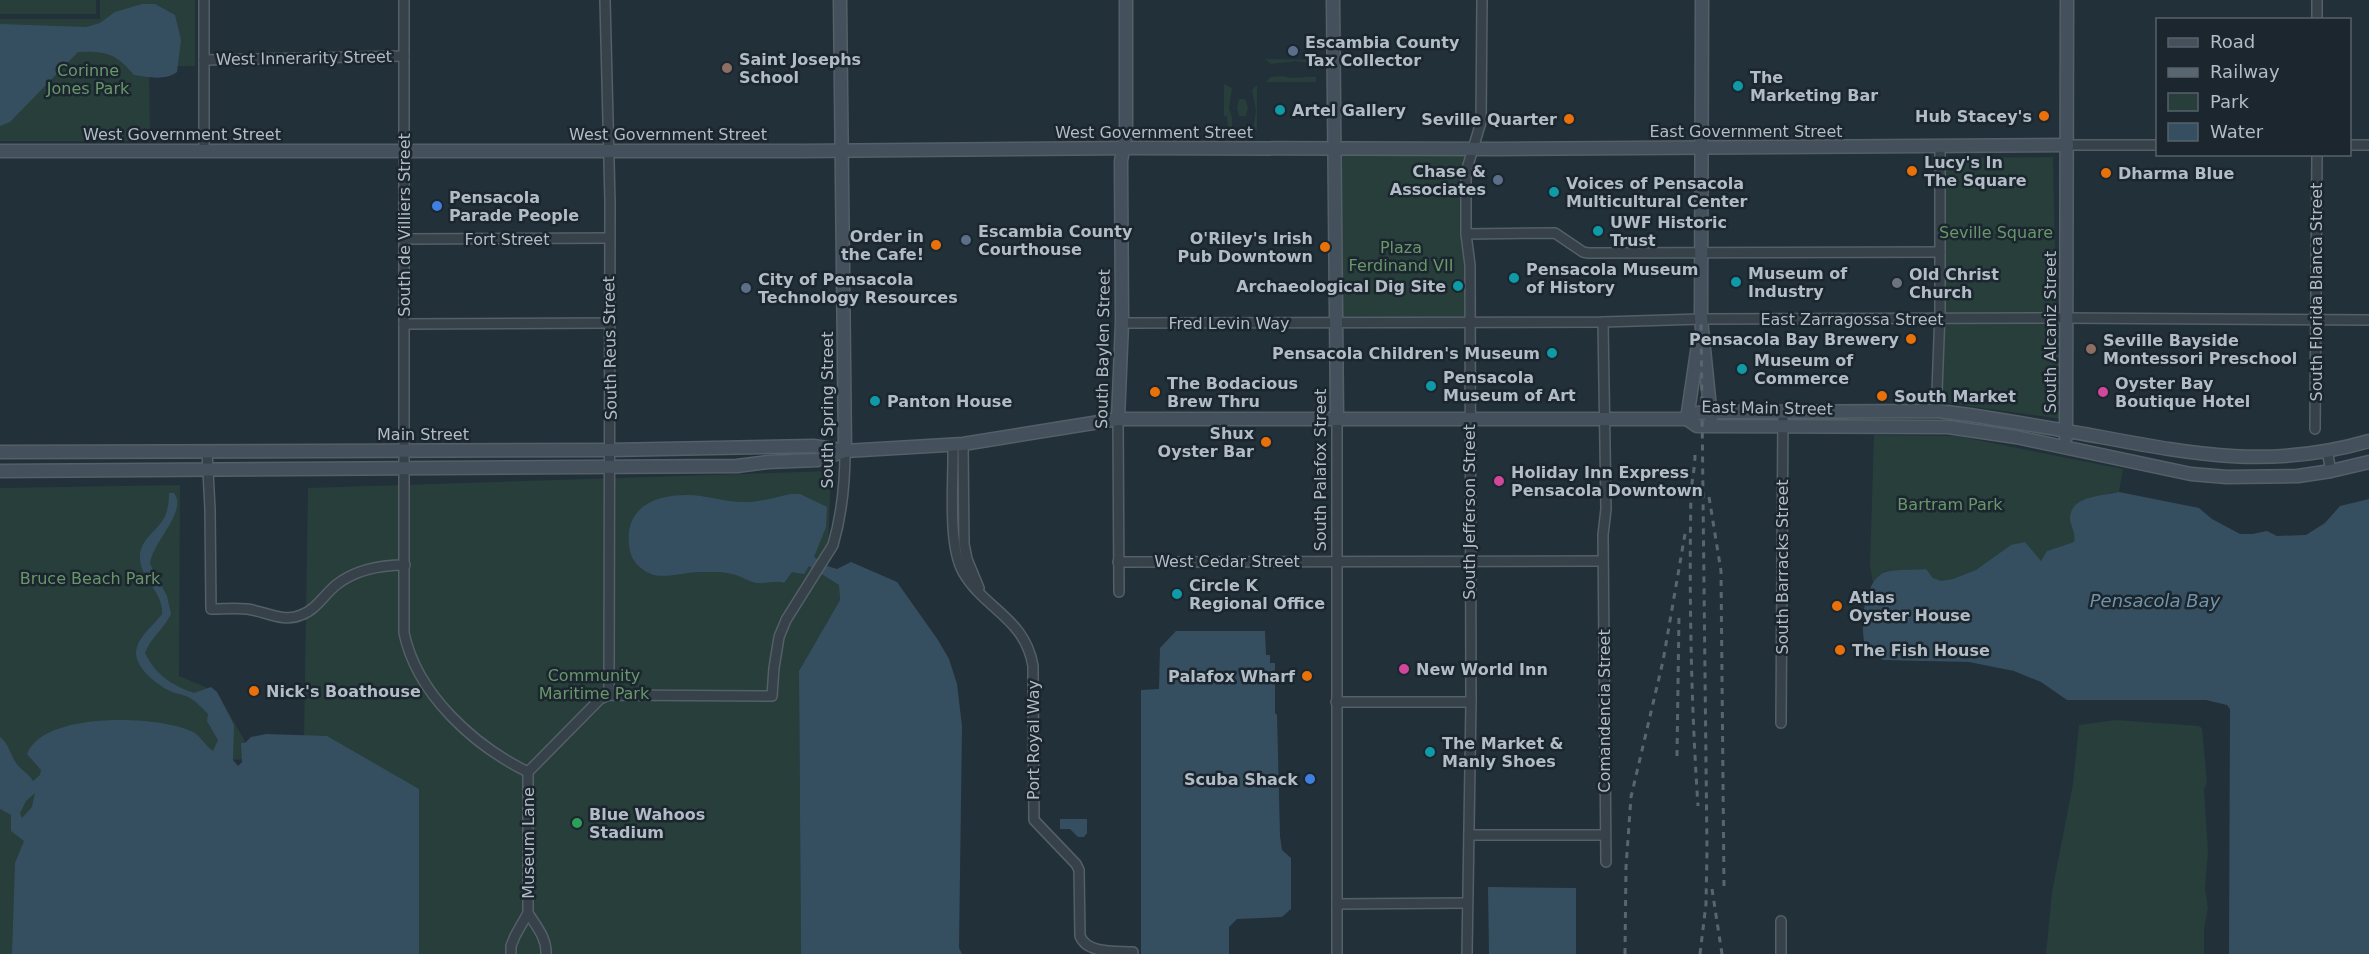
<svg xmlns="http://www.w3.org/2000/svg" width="2369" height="954" font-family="'DejaVu Sans',sans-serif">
  <rect width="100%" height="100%" fill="#223039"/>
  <!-- green -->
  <g fill="#273e3b">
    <rect x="0" y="0" width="96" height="14"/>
    <path d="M100,0H195V66H149L150,141H0V19H100Z"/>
    <path d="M1265,59L1315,60V64L1296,61L1271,64Z"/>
    <path d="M1283,76C1294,80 1304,76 1316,77V82H1266L1271,77Z"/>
    <path d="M1224,84L1232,88L1229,108L1232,117V129L1228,132L1227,116H1224Z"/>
    <path d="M1257,85V131L1253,129L1256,111L1252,90Z"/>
    <path d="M1239,99H1245L1248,107L1246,116H1239L1237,109Z"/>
    <path d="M1335,148H1474L1466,172L1469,323L1335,322Z"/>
    <path d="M2053,157L2056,306L2052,314H1945L1936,306L1937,158Z"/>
    <path d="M2062,323L2061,419L1940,402V397H1942L1944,324Z"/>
    <path d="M1874,435L1957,436L2123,469L2119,492L2091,497L2070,519L2076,535L2074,542L2047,551L2041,562L2025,542L2019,543C2002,554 1960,584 1940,581C1933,580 1930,574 1926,569L1884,572L1873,583L1870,565Z"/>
    <path d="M831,471L827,576L839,585L840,600L799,671L801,954H419V789L304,736L308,488Z"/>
    <path d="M180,485L179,676L217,692L255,759L196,761L33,954H0V488Z"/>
    <path d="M2116,720C2144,722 2171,724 2199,726L2202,728L2207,783L2204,789L2208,852L2205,888L2208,908L2204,929V954H2046L2052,892L2073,784L2079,725Z"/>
  </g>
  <!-- water -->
  <g fill="#364f60" fill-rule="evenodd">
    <path d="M142,4H155L175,15L181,40L177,72C165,81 148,77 134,75C116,53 105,51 78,52L10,122L0,126V24L86,27L100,23L115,12Z"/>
    <path d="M2119,492L2199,508L2212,519L2240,534H2253L2267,531L2277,536L2306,535L2325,523L2340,506L2369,499V954H2229L2230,709L2227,705L2206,700H2067L2041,682L2014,671L1969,662L1883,660L1873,655L1866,648C1859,629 1863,584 1883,573C1892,569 1916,570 1926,569L1933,578L1941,581L1953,579L1976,570L2011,545L2025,542L2041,561L2047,551L2074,542C2076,532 2071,528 2070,519C2070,495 2103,496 2119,492Z"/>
    <path d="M169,493H174C188,512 152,542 150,564L167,596L171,614C164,629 150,638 145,653C156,675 171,685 194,693L211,687L217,692L234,725L233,760L238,766L242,762L241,743H245L251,737L266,734L327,736L419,789V954H12L15,863L24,841L11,831V815L0,809V737C9,744 10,754 16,763C21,770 28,773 33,781L40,775L41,770L27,754C43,711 159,715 193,732C201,736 205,746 213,751L218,740L207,721L208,714C203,709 197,702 190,698C184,694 175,694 168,690C155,683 131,665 137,647C141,634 154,625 162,614C164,591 138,578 140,554C142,539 155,532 163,520C168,512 169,502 169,493ZM35,793L32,807L22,818L20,813L26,801Z"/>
    <path d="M791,494H800L827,507L826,527L814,557L827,566L837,569L851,562L897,582L938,640L949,659L957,684L962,726L959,948L962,954H801L799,671L840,600L839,585L809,566L804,574L792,572L784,583C775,580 767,584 757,583C749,582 743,577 736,575C724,571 712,572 700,572C686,572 668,578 654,575C643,572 632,562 630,551C622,510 651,495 687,495C706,495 724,502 742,502C758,503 775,497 791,494Z"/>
    <path d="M1176,631H1265L1266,655H1270V663H1275V713L1277,715L1280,836L1282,850L1291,858V909L1282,917L1237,919L1229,927V954H1141V690L1159,689L1160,648Z"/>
    <path d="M1060,819H1087V833L1084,837H1078L1070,829H1060Z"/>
    <path d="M1488,887L1576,888V954H1489Z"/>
  </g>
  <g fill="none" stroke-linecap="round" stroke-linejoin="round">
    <defs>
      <g id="street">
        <path d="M204,0V150"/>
        <path d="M404,0V633C417,694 473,745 528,772"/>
        <path d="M605,0L610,202L609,695"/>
        <path d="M2317,20V0"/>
        <path d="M204,60L404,56"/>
        <path d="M2067,145H2158"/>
        <path d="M2350,145H2369"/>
        <path d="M1466,234L1555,233L1583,252L1588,253L1940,252"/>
        <path d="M404,239L609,238"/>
        <path d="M1603,322L1606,509L1603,535L1606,862"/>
        <path d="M1122,323L1603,322L1701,319L2067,318L2369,320"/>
        <path d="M404,324L609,323"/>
        <path d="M1937,391L1940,312V146"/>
        <path d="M1118,419L1119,592"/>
        <path d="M1337,419V954"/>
        <path d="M2315,429L2317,154"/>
        <path d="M963,444L964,544L967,559L979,588"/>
        <path d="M953,445C954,479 947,543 963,572C984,609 1025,618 1033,666L1034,820L1076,864L1079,870L1080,936C1087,954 1115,951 1133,952"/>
        <path d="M2327,451L2331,471"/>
        <path d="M207,452L210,509L211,609C223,609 235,608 247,609C265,611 283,623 301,615C316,610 324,595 336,585C356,569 380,565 405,565"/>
        <path d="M1118,562L1603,561"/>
        <path d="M1336,702H1471"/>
        <path d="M1781,723L1783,411"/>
        <path d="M528,772L600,699L609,695L772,696L774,668L779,637L786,620L833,545C842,514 845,483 845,451"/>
        <path d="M1469,835H1605"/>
        <path d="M1337,904L1467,903"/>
        <path d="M528,913C536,926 547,938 546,954"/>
        <path d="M511,954V946L515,936L528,913V772"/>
        <path d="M1467,954L1471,702L1470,265L1466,234V172L1481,122L1482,0"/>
        <path d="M1781,954V921"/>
      </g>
      <g id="secondary">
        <path d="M840,0L845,451"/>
        <path d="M1333,0L1337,419"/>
        <path d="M1702,0L1701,319L1711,418"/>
        <path d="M0,151H802L1134,148L1498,149L2067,145"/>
        <path d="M1118,419L1122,323L1121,161L1126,133V0"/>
        <path d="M1687,419L1697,426L1948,427L2016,437L2191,474L2227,477L2298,476L2331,471L2369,462"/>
        <path d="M1687,419L1697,413L1711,412L1938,411L1970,415C2014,422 2058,429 2101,437C2197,455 2273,469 2369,441"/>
        <path d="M1687,419L1699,338"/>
        <path d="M2066,437L2067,0"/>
        <path d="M0,452L610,450L813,446L841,450"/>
        <path d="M0,471L737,466L768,462L817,460L845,451L963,444L1118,419H1687"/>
      </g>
    </defs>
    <!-- street casing -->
    <use href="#street" stroke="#545f67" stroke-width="12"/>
    <!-- secondary casing -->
    <use href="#secondary" stroke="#545f67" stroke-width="15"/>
    <!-- street -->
    <use href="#street" stroke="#36414a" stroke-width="9"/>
    <!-- secondary -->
    <use href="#secondary" stroke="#44515d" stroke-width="12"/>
    <!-- rail -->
    <g stroke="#586671" stroke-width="3" stroke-dasharray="6 6" stroke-linecap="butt">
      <path d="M1695,455C1695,467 1692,480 1691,492C1689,596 1691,702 1698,806"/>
      <path d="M1709,497L1721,571L1724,887"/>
      <path d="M1677,756L1679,614"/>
      <path d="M1712,889L1722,954"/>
      <path d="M1625,954L1626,867L1631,797L1663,661L1685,534"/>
      <path d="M1700,954L1706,904L1707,851L1701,319"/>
    </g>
  </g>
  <!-- markers -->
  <g fill="#5c6f8a" stroke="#1b262e" stroke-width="2">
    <circle cx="1293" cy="51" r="6"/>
    <circle cx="1498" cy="180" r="6"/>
    <circle cx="966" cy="240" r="6"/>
    <circle cx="746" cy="288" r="6"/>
  </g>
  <g fill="#8d6e63" stroke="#1b262e" stroke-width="2">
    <circle cx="727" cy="68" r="6"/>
    <circle cx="2091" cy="349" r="6"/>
  </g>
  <g fill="#0f9aa8" stroke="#1b262e" stroke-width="2">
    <circle cx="1738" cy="86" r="6"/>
    <circle cx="1280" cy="110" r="6"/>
    <circle cx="1554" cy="192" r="6"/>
    <circle cx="1598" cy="231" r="6"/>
    <circle cx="1514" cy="278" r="6"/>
    <circle cx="1736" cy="282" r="6"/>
    <circle cx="1458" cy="286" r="6"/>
    <circle cx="1552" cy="353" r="6"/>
    <circle cx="1742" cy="369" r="6"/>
    <circle cx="1431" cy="386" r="6"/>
    <circle cx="875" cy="401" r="6"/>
    <circle cx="1177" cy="594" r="6"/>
    <circle cx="1430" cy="752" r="6"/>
  </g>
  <g fill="#e8710a" stroke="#1b262e" stroke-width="2">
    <circle cx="2044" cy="116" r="6"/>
    <circle cx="1569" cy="119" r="6"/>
    <circle cx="1912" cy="171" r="6"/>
    <circle cx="2106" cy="173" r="6"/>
    <circle cx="936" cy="245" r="6"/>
    <circle cx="1325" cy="247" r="6"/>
    <circle cx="1911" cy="339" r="6"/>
    <circle cx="1155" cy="392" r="6"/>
    <circle cx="1882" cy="396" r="6"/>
    <circle cx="1266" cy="442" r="6"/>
    <circle cx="1837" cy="606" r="6"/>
    <circle cx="1840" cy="650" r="6"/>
    <circle cx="1307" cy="676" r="6"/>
    <circle cx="254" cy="691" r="6"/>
  </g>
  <g fill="#3f7fe0" stroke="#1b262e" stroke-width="2">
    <circle cx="437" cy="206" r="6"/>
    <circle cx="1310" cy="779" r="6"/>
  </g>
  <circle fill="#6b7280" stroke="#1b262e" stroke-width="2" cx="1897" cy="283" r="6"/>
  <g fill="#d1479c" stroke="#1b262e" stroke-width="2">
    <circle cx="2103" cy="392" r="6"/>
    <circle cx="1499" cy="481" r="6"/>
    <circle cx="1404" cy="669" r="6"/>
  </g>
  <circle fill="#2e9e5b" stroke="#1b262e" stroke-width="2" cx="577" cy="823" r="6"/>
  <g text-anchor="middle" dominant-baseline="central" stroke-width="5" stroke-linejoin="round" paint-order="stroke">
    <!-- poi labels -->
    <g font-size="16" font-weight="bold" fill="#b1bcc6" stroke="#1b262e" text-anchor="start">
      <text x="1305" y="42">Escambia County<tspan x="1305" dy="18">Tax Collector</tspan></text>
      <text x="739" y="59">Saint Josephs<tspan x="739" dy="18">School</tspan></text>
      <text x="1750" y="77">The<tspan x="1750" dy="18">Marketing Bar</tspan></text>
      <text x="1292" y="110">Artel Gallery</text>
      <text x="2032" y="116" text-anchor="end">Hub Stacey's</text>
      <text x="1557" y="119" text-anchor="end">Seville Quarter</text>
      <text x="1924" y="162">Lucy's In<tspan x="1924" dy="18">The Square</tspan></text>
      <text x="1486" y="171" text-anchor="end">Chase &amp;<tspan x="1486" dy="18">Associates</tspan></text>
      <text x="2118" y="173">Dharma Blue</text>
      <text x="1566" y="183">Voices of Pensacola<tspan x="1566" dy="18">Multicultural Center</tspan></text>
      <text x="449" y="197">Pensacola<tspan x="449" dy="18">Parade People</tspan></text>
      <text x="1610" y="222">UWF Historic<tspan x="1610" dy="18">Trust</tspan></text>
      <text x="978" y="231">Escambia County<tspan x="978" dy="18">Courthouse</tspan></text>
      <text x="924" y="236" text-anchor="end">Order in<tspan x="924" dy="18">the Cafe!</tspan></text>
      <text x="1313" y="238" text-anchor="end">O'Riley's Irish<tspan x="1313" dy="18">Pub Downtown</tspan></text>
      <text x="1526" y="269">Pensacola Museum<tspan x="1526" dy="18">of History</tspan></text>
      <text x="1748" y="273">Museum of<tspan x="1748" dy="18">Industry</tspan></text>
      <text x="1909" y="274">Old Christ<tspan x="1909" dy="18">Church</tspan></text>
      <text x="758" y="279">City of Pensacola<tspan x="758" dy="18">Technology Resources</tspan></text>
      <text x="1446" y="286" text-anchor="end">Archaeological Dig Site</text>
      <text x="1899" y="339" text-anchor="end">Pensacola Bay Brewery</text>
      <text x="2103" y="340">Seville Bayside<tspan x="2103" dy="18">Montessori Preschool</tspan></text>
      <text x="1540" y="353" text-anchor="end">Pensacola Children's Museum</text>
      <text x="1754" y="360">Museum of<tspan x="1754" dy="18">Commerce</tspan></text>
      <text x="1443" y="377">Pensacola<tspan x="1443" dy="18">Museum of Art</tspan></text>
      <text x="1167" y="383">The Bodacious<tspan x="1167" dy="18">Brew Thru</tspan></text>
      <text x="2115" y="383">Oyster Bay<tspan x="2115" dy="18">Boutique Hotel</tspan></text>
      <text x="1894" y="396">South Market</text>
      <text x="887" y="401">Panton House</text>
      <text x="1254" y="433" text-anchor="end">Shux<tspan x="1254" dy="18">Oyster Bar</tspan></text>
      <text x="1511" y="472">Holiday Inn Express<tspan x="1511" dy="18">Pensacola Downtown</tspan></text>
      <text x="1189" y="585">Circle K<tspan x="1189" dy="18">Regional Office</tspan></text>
      <text x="1849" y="597">Atlas<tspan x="1849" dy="18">Oyster House</tspan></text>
      <text x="1852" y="650">The Fish House</text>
      <text x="1416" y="669">New World Inn</text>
      <text x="1295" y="676" text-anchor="end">Palafox Wharf</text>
      <text x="266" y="691">Nick's Boathouse</text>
      <text x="1442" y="743">The Market &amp;<tspan x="1442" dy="18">Manly Shoes</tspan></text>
      <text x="1298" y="779" text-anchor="end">Scuba Shack</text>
      <text x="589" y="814">Blue Wahoos<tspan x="589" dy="18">Stadium</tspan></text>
    </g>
    <!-- street labels -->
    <g font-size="16" fill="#b1bcc6" stroke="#1b262e">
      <text transform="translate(304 58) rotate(-1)">West Innerarity Street</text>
      <text x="1746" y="131">East Government Street</text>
      <text x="1154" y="132">West Government Street</text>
      <text x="182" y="134">West Government Street</text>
      <text x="668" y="134">West Government Street</text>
      <text transform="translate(404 225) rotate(-90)">South de Villiers Street</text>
      <text x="507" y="239">Fort Street</text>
      <text transform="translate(2316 292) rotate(-90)">South Florida Blanca Street</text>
      <text x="1852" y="319">East Zarragossa Street</text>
      <text x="1229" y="323">Fred Levin Way</text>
      <text transform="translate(2050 332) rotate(-90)">South Alcaniz Street</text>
      <text transform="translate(610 348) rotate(-91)">South Reus Street</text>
      <text transform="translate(1103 349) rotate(-89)">South Baylen Street</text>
      <text transform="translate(1767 408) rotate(1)">East Main Street</text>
      <text transform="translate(827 410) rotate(-90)">South Spring Street</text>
      <text x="423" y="434">Main Street</text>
      <text transform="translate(1320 470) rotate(-90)">South Palafox Street</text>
      <text transform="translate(1469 512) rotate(-90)">South Jefferson Street</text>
      <text x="1227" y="561">West Cedar Street</text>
      <text transform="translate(1782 567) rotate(-90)">South Barracks Street</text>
      <text transform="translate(1604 711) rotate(-90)">Comandencia Street</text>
      <text transform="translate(1033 740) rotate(-90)">Port Royal Way</text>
      <text transform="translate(528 843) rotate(-90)">Museum Lane</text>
    </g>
    <!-- park labels -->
    <g font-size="16" fill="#69966b" stroke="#1b262e">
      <text x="88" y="70">Corinne<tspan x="88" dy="18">Jones Park</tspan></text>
      <text x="1996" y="232">Seville Square</text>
      <text x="1401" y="247">Plaza<tspan x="1401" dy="18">Ferdinand VII</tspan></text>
      <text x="1950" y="504">Bartram Park</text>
      <text x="90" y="578">Bruce Beach Park</text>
      <text x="594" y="675">Community<tspan x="594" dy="18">Maritime Park</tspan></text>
    </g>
    <!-- water labels -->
    <g font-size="18" font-style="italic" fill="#7293a9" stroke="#1b262e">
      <text x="2155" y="600">Pensacola Bay</text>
    </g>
  </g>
  <!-- legend -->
  <rect x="2156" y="18" width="195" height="138" fill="#1b262e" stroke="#57626b" stroke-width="1.5"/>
  <rect x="2168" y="38" width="30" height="9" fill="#44515d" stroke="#57626b" stroke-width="1.5"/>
  <text x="2210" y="48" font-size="18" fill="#b1bcc6">Road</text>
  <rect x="2168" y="68" width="30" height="9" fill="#586671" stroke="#57626b" stroke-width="1.5"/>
  <text x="2210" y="78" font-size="18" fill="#b1bcc6">Railway</text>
  <rect x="2168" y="93" width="30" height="18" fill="#273e3b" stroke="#57626b" stroke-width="1.5"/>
  <text x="2210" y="108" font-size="18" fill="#b1bcc6">Park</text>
  <rect x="2168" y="123" width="30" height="18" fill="#364f60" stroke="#57626b" stroke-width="1.5"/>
  <text x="2210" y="138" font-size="18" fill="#b1bcc6">Water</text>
</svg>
